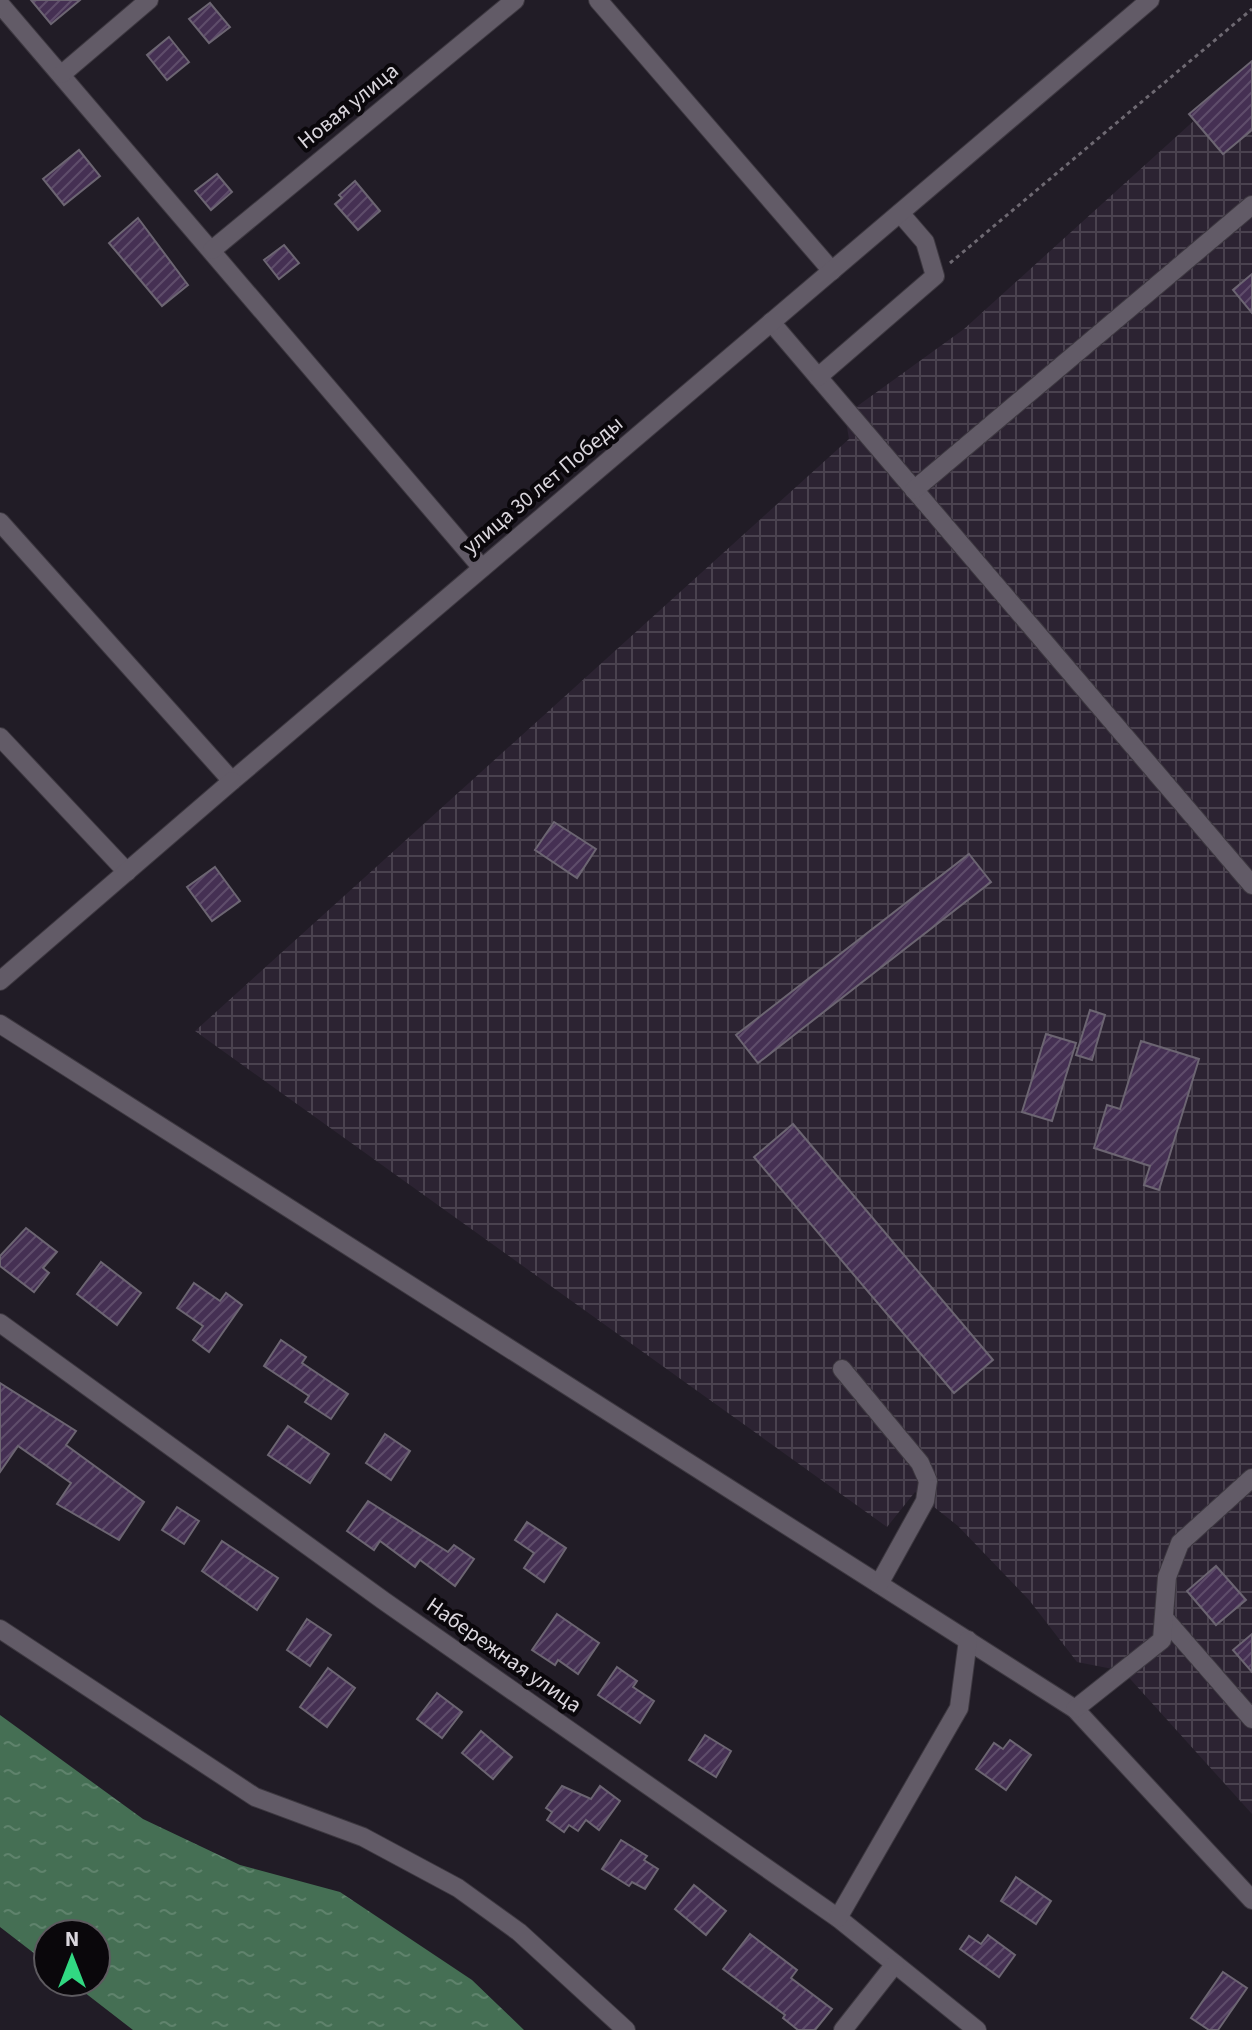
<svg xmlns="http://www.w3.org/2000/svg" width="1252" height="2030" font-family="'Source Sans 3',sans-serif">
  <defs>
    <pattern id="industrial-grid" width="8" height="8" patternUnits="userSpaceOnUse" patternTransform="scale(2)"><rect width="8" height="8" fill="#2c2332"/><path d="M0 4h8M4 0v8" fill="none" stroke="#4a424f"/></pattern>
    <pattern id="water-ripples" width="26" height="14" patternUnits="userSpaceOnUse" patternTransform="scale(2)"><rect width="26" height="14" fill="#456f54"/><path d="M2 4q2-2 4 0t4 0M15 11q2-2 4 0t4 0" fill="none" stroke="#5f836c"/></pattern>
    <pattern id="building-hatch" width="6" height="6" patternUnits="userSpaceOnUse" patternTransform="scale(2)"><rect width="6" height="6" fill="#453053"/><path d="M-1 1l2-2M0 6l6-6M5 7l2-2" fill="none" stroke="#5f4d6b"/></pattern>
  </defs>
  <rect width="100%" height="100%" fill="#211c26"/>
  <!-- industrial -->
  <path fill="url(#industrial-grid)" d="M1252,68V1814L1123,1671L1077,1662L1029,1600L958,1526L915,1492L887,1527L195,1031L849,439L845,415L964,329Z"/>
  <!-- water -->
  <path fill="url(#water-ripples)" d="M0,1715L143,1819L240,1865L340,1892L472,1980L524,2030H133L71,1982H96V1934H48V1964L0,1927Z"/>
  <!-- building -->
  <g fill="url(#building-hatch)" stroke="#6c6572" stroke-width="2">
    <path d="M31,0H80L51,24Z"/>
    <path d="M210,3L230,27L209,43L189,19Z"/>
    <path d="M169,37L189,62L167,80L147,55Z"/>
    <path d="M1252,61V130L1223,154L1189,114Z"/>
    <path d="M79,150L100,176L64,205L43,179Z"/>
    <path d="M217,174L232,192L211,210L195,191Z"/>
    <path d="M355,181L380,211L358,230L335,204L342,198L339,195Z"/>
    <path d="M138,218L188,285L162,306L109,243Z"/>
    <path d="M284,245L299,263L279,279L264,260Z"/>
    <path d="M1252,274V313L1233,290Z"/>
    <path d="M554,822L596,849L577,878L535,850Z"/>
    <path d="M969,854L991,882L758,1063L736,1035Z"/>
    <path d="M215,867L240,901L212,921L187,887Z"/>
    <path d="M1090,1010L1105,1015L1092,1060L1076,1055Z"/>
    <path d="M1046,1034L1076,1043L1052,1121L1022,1112Z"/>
    <path d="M1141,1041L1199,1059L1159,1190L1144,1185L1150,1166L1094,1148L1107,1105L1120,1109Z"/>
    <path d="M793,1124L993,1360L954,1393L754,1157Z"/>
    <path d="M26,1228L57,1252L43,1268L49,1273L34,1292L0,1266V1256Z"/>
    <path d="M101,1262L141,1293L117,1325L77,1294Z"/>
    <path d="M194,1283L220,1301L226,1293L242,1305L209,1352L193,1340L203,1326L177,1308Z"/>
    <path d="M281,1340L306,1357L302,1363L348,1394L331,1419L305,1402L309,1396L264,1366Z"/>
    <path d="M0,1383L76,1431L66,1445L144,1502L119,1540L57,1504L71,1483L18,1446L0,1472Z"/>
    <path d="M288,1426L329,1454L310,1483L268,1455Z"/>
    <path d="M385,1434L410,1451L391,1480L366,1463Z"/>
    <path d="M368,1501L448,1552L454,1545L474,1559L455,1586L420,1560L415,1567L380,1541L374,1550L347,1531Z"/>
    <path d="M177,1507L199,1521L184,1544L162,1530Z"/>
    <path d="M527,1522L566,1548L544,1582L524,1568L534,1553L515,1540Z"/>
    <path d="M222,1541L278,1578L257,1610L202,1571Z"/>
    <path d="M1216,1566L1246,1600L1216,1625L1187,1591Z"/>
    <path d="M557,1614L599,1643L578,1674L558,1660L555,1665L532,1650Z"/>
    <path d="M307,1619L331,1635L310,1666L287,1650Z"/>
    <path d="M1252,1634V1672L1233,1650Z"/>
    <path d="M617,1667L637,1681L633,1687L654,1701L640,1723L598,1695Z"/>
    <path d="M328,1668L355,1688L327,1727L300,1707Z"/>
    <path d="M437,1693L462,1712L442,1738L417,1719Z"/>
    <path d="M481,1731L512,1757L493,1779L462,1753Z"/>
    <path d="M705,1735L731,1751L716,1777L689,1760Z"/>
    <path d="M1010,1740L1031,1755L1006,1790L976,1769L994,1743L1003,1749Z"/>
    <path d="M562,1786L591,1799L600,1786L620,1801L599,1830L586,1820L578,1831L569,1825L564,1832L547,1820L552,1812L546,1808Z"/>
    <path d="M621,1840L647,1856L644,1860L658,1869L645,1889L632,1882L629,1886L602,1869Z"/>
    <path d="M1016,1877L1051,1901L1036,1924L1001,1901Z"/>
    <path d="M694,1885L726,1911L706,1935L675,1909Z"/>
    <path d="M750,1934L797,1970L791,1978L832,2009L815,2030H798L783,2018L785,2015L723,1969Z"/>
    <path d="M988,1935L1015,1955L999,1977L960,1949L969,1936L981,1944Z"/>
    <path d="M1223,1972L1247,1988L1218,2030H1209L1191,2018Z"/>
  </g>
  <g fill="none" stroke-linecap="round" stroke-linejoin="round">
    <defs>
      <g id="minor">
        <path d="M598,0L832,271"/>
        <path d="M0,4L482,568"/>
        <path d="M62,74L149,0"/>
        <path d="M212,250L515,0"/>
        <path d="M771,322L1252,885"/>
        <path d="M818,377L935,276L925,242L900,213"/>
        <path d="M914,490L1252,205"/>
        <path d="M0,522L232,781L1150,0"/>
        <path d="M0,737L127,872"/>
        <path d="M0,981L232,781"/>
        <path d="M0,1024L1075,1709L1252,1900"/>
        <path d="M0,1323L384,1601L838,1918L977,2030"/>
        <path d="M842,1369L920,1463L928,1481L925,1501L879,1584"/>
        <path d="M1164,1618L1252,1719"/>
        <path d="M0,1629L255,1797L363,1837L458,1888L519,1932L626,2030"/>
        <path d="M1075,1709L1162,1640L1167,1577L1180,1543L1252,1478"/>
        <path d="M838,1918L959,1708L968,1640"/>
        <path d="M843,2030L895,1964"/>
      </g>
    </defs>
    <!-- minor casing -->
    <use href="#minor" stroke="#3d3840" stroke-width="20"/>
    <!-- path -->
    <path stroke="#6e6972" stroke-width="3" stroke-dasharray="4 4" stroke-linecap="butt" d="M950,263L1252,9"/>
    <!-- minor -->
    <use href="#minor" stroke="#625b67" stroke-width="18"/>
  </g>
  <g text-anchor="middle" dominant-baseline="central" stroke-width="8" stroke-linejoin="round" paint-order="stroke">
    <!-- street labels -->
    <g font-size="22" fill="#dad6dd" stroke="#0a070b">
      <text transform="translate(348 106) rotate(-39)">Новая улица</text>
      <text transform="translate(543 485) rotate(-40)">улица 30 лет Победы</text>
      <text transform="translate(504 1655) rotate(35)">Набережная улица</text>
    </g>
  </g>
  <!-- north arrow -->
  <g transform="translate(72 1958)"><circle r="38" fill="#0a070b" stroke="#5d5a5f" stroke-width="2"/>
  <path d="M0-6L14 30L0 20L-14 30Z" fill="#31d882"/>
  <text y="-12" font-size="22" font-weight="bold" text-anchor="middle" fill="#dad6dd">N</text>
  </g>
</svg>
